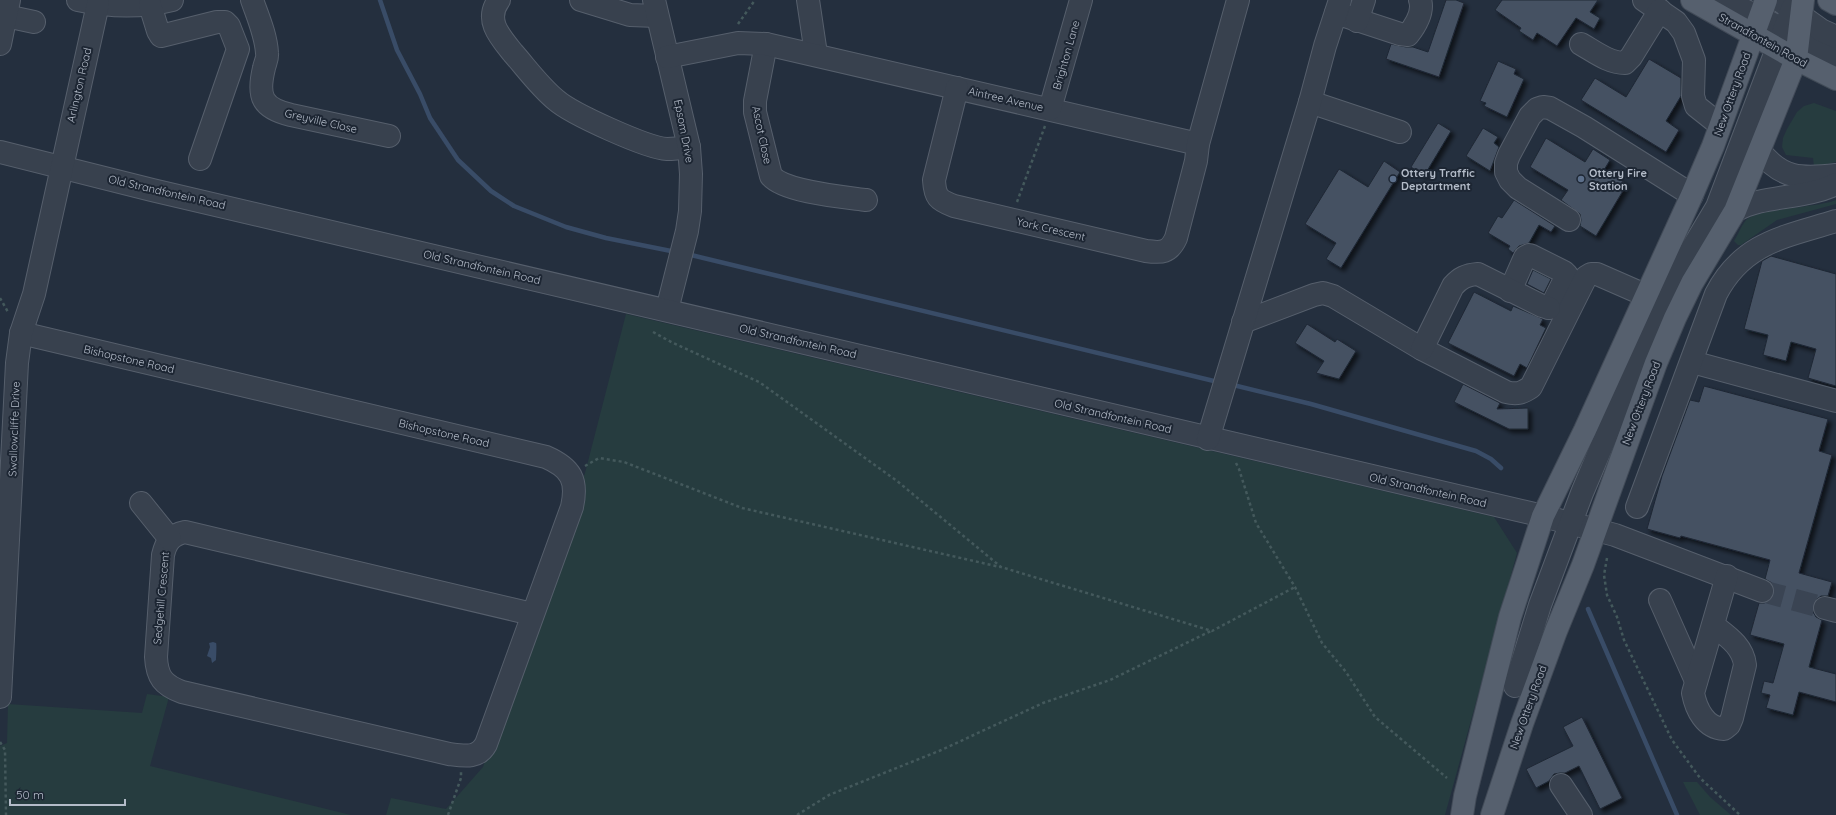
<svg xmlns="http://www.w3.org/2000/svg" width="1836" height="815" font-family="Quicksand,sans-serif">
  <defs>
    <filter id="shadow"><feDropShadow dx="3.5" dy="3.5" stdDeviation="2" flood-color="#0009"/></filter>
  </defs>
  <rect width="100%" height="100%" fill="#242f3e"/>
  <!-- green -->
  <g fill="#263c3f">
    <path d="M1814,103L1836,111V162L1814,167L1813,158L1786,155L1782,147L1783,138L1787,129L1797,112L1804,106Z"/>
    <path d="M1836,200V204L1777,220L1741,245H1738L1734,241C1738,235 1741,226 1746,220C1758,208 1817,208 1836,200Z"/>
    <path d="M626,314L1494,517L1517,553L1445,815H386L391,798L446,809L483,767L585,473Z"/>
    <path d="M147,694L169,697L150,766L351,815H0V746L7,743L8,704L142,713Z"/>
    <path d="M1683,782H1697L1710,797L1731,815H1700Z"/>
  </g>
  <!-- water -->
  <path fill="#394c67" d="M213,642L216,643C217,644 216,660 216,660L212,663L211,658L207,656L210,647L209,643Z"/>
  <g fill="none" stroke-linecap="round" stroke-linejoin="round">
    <!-- stream -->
    <g stroke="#394c67" stroke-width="4.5">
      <path d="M380,0L397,50L420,94L430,118L458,160L491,191L514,206L566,227L606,238L676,252"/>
      <path d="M687,254L1218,382"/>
      <path d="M1229,384L1311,404L1476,451L1491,459L1501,468"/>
      <path d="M1588,609L1677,815"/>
    </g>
  </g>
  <!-- building -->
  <g fill="#455162" stroke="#1f2835" filter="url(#shadow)">
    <path d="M1446,0H1456L1464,3L1439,77L1386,59L1391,44L1406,47H1413L1428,52Z"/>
    <path d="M1502,0H1598L1590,12L1600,18L1594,29L1576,18L1557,46L1537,33L1533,40L1519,31L1521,28L1495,10Z"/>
    <path d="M1649,59L1681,78V96L1666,121L1679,130L1666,152L1581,100L1595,78L1626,97Z"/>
    <path d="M1498,61L1516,69L1514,74L1524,79L1507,117L1484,106L1486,103L1480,101Z"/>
    <path d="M1438,123L1451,131L1424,176L1411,167Z"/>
    <path d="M1483,128L1498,137L1494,143L1499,147L1490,171L1466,156Z"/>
    <path d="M1546,138L1585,162L1593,149L1610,160L1604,170L1627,184L1596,236L1580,226L1581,220L1580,214L1561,200L1568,190L1530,167Z"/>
    <path d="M1384,161L1400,172L1341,268L1326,259L1336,243L1305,224L1339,169L1368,187Z"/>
    <path d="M1514,200L1555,226L1551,232L1539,225L1529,243L1519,246L1513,253L1508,249L1510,246L1488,233L1498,216L1502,218Z"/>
    <path d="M1771,256L1836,274V386L1808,378L1816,349L1791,342L1786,361L1763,355L1768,335L1744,329L1762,261Z"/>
    <path d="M1533,270L1551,279L1544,293L1527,284Z"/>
    <path d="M1474,292L1511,311L1513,306L1543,319L1540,325L1546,328L1527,368L1520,364L1514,376L1448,343Z"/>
    <path d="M1307,324L1335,342L1337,339L1356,351L1339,379L1316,373L1324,361L1295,343Z"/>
    <path d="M1463,384L1500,403L1497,409L1528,408V429H1509L1454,402Z"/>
    <path d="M1704,386L1828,419L1819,451L1832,455L1799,573L1832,582L1828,596H1821L1817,599L1813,604V612L1816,617L1822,620L1809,667L1836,674V702L1799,692L1793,715L1766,708L1770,695L1761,693L1764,681L1773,683L1784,644L1750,635L1759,603H1764L1770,601L1774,595V589L1772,583L1765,579L1770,560L1681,536L1680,538L1647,529L1662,476L1690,400L1699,402Z"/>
    <path d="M1582,717L1622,798L1600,809L1579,766L1565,773H1560L1554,774L1549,781L1536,788L1526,769L1573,746L1563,727Z"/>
  </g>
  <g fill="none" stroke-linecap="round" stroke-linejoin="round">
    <!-- minor-tunnel -->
    <path stroke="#3a4453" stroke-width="22" stroke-dasharray="22 11" stroke-linecap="butt" d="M1762,591L1825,608"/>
    <defs>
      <g id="minor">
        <path d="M78,0C110,7 140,8 172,0"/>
        <path d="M252,0C258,17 266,35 267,53C268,58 265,63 264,68C257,97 262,108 291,115L389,136"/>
        <path d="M499,0C484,20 500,37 513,53C527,69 540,87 556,100C572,114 647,148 667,149C674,149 682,148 689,147"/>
        <path d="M581,0L630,15L657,16"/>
        <path d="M654,0L689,147L691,174L690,211L687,231L667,310"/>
        <path d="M808,0L816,54"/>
        <path d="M1644,0L1676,22L1684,33L1694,60L1693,96L1696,106L1720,125"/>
        <path d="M1724,0L1836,55"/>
        <path d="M1779,0L1821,30L1836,37"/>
        <path d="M150,5L158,31L161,36L217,22H225L229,26L238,49L200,159"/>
        <path d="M1336,13L1400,34L1408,35C1415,26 1424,12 1420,0"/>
        <path d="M6,16L34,22"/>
        <path d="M1357,21L1364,0"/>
        <path d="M0,44L9,0"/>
        <path d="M766,44L755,101V112L771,176C785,192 843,197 866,200"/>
        <path d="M1581,44C1595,52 1609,63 1625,63L1631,57L1660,10"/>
        <path d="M667,57L738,43L766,44L1198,144"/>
        <path d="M957,88L934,180C935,197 938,200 954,206L1146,251C1162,253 1169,253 1176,238L1196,161L1198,144L1238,0"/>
        <path d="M1310,102L1400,132"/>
        <path d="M1050,109L1081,0"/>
        <path d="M1759,150C1781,179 1801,179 1836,175"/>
        <path d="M0,152L152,190L1543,516L1615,535L1762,591"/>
        <path d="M1735,211C1764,194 1804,200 1836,184"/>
        <path d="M1569,220L1518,188L1510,180L1506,172V163L1509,155L1530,116L1537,109L1543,107L1550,108L1584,127L1692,195"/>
        <path d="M1510,291L1525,257L1529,255L1532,256L1564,272L1567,275L1552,305L1549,308"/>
        <path d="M1243,322L1314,295L1323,293L1333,296L1422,349L1506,392C1517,395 1522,393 1531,387L1586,277L1591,274H1597L1645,295"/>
        <path d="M21,333L546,457C571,468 578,480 572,507L486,744C478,759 464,756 449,754L182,692C163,685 157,677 156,657L163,555C166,542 171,535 185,532L532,614"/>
        <path d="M1422,349L1453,286C1460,278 1466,275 1478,274L1542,306L1549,308"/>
        <path d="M1692,362L1836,401"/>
        <path d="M1208,439L1310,102L1325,46L1340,0"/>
        <path d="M141,503L170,539"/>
        <path d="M1637,507L1716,294C1743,242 1785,237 1836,221"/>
        <path d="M1660,600L1696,681"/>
        <path d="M1825,608L1836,611"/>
        <path d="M1713,625C1727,636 1743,646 1745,665L1732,718L1729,725L1724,729C1705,728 1696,709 1693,693L1727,576"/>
        <path d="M1515,686L1540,605L1582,493L1668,289L1717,207L1792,9"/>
        <path d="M0,697L17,363L21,333L34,294L98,4"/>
        <path d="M1561,785L1581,815"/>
      </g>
      <g id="major">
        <path d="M1692,0L1796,59L1836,79"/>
        <path d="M1829,0L1836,4"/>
        <path d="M1462,815L1465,796L1510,617L1543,516L1585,430L1692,195L1713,146L1766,0"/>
        <path d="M1492,815L1522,724L1556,631L1583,565L1656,363L1675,318L1692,283L1735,211L1796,59L1803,0"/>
      </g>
    </defs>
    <!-- minor casing -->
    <use href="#minor" stroke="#565f6c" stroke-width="24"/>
    <!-- major casing -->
    <use href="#major" stroke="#414a57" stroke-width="24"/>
    <!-- path -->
    <g stroke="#44595c" stroke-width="2.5" stroke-dasharray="3 3" stroke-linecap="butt">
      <path d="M738,24L755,0"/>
      <path d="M1017,202L1045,126"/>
      <path d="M0,298L8,312"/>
      <path d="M653,332L673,343L759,382L897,481L1001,567L1212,631L1295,587"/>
      <path d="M1236,463L1239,469L1256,523L1295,587L1322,643L1346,672L1375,717L1447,778"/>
      <path d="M585,466L599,458L624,462L742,508L1000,567"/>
      <path d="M1607,558L1604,575L1607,595L1617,617L1624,640L1672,740L1700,778L1740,815"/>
      <path d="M0,742L5,750L6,815"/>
      <path d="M448,815L461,778V772"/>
      <path d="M797,815L829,795L939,751L1043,703L1110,680L1211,631"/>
    </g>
    <!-- minor -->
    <use href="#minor" stroke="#38414e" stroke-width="22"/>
    <!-- major -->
    <use href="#major" stroke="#56606e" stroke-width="22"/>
  </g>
  <!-- markers -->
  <g fill="#5c6f8a" stroke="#1d2633" stroke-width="1.5">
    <circle cx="1393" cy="179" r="4"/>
    <circle cx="1581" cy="179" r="4"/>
  </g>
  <g text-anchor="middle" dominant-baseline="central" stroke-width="4" stroke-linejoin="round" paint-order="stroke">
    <!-- street labels -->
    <g font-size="11" fill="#b4bcc9" stroke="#1d2633">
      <text transform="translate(1763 40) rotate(29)">Strandfontein Road</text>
      <text transform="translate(1066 55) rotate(-74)">Brighton Lane</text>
      <text transform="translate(79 85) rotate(-77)">Arlington Road</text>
      <text transform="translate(1732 94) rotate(-70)">New Ottery Road</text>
      <text transform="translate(1006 99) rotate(13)">Aintree Avenue</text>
      <text transform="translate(321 121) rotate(13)">Greyville Close</text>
      <text transform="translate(684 131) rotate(79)">Epsom Drive</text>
      <text transform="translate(762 135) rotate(78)">Ascot Close</text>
      <text transform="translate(167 192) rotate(13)">Old Strandfontein Road</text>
      <text transform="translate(1051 229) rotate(13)">York Crescent</text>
      <text transform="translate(482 267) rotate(13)">Old Strandfontein Road</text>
      <text transform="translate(798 341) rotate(13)">Old Strandfontein Road</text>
      <text transform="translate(129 359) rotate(13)">Bishopstone Road</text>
      <text transform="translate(1641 403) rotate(-69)">New Ottery Road</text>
      <text transform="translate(1113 416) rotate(13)">Old Strandfontein Road</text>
      <text transform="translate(14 429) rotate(-88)">Swallowcliffe Drive</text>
      <text transform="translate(444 433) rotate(13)">Bishopstone Road</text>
      <text transform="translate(1428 490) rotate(13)">Old Strandfontein Road</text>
      <text transform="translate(161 598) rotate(-85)">Sedgehill Crescent</text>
      <text transform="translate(1528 707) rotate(-70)">New Ottery Road</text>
    </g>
    <!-- poi labels -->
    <g font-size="11" font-weight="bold" fill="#b4bcc9" stroke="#1d2633" text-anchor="start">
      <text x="1401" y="173">Ottery Traffic<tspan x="1401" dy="13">Deptartment</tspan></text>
      <text x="1589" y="173">Ottery Fire<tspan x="1589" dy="13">Station</tspan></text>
    </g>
  </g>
  <!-- scale -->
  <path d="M10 799v6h115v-6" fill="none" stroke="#b4bcc9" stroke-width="2"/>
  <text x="16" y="799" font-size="12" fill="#b4bcc9" stroke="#1d2633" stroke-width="3" paint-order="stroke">50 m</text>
</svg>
